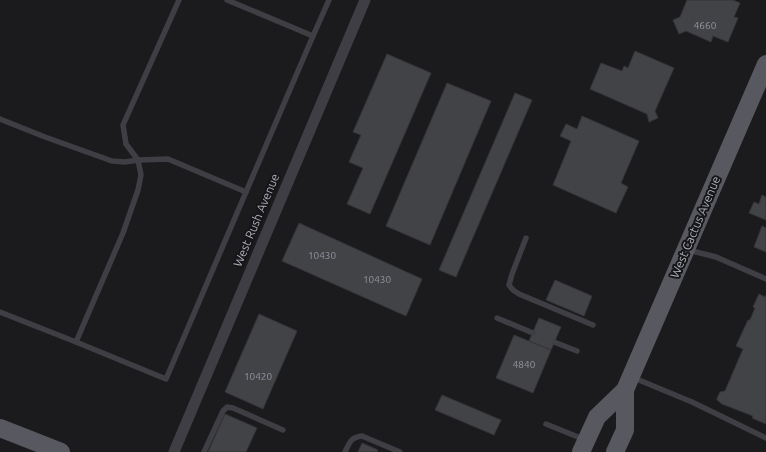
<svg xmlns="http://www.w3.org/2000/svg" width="766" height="452" font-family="Ubuntu,sans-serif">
  <rect width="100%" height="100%" fill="#1b1b1d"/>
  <!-- building -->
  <g fill="#424347" stroke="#353539">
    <path d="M687,0H733L740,3L734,17L738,18L728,42L713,36L711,42L686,31L679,34L673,20L680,17Z"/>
    <path d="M635,51L674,68L655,111L658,118L649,122L647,114L590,89L601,63L622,71L624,66L628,68Z"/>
    <path d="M387,54L431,73L370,214L347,204L363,168L349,162L361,135L353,132Z"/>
    <path d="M447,83L491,101L430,245L386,226Z"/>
    <path d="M515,93L532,100L456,277L439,270Z"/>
    <path d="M582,116L639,141L621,183L628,187L616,213L553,185L571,141L560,136L566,124L577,129Z"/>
    <path d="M762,195L766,197V220L749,213L754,202L759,204Z"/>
    <path d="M299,223L422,279L406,316L282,261Z"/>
    <path d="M762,226L766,228V252L754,247Z"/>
    <path d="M555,280L592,296L584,316L546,300Z"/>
    <path d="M759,294L765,297L766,295V424L752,418L753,416L722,404L717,400V398L720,392L725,391L743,349L736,346L748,320H750L755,308L753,307Z"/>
    <path d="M259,314L297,331L263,409L225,392Z"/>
    <path d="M539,318L561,327L551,350L529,341Z"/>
    <path d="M514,335L551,350L533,393L496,378Z"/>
    <path d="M442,395L501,420L494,435L435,410Z"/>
    <path d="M225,414L257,428L246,452H208Z"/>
    <path d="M362,443L378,450L377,452H358Z"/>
  </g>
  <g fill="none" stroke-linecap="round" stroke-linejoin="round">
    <!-- lane -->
    <g stroke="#3e3e44" stroke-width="5.5">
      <path d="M227,0L313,36L246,192"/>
      <path d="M313,36L329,0"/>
      <path d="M0,119L45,137L112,161L125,162L138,160L141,175L138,190L123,233L76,342L0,312"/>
      <path d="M526,238L512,274L509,285L513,290L519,294L593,325"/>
      <path d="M688,250L716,257L766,279"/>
      <path d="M497,318L533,333"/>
      <path d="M76,342L166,379L246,192L168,159L138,160L126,144L123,125L179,0"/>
      <path d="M554,342L577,351"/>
      <path d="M634,378L692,402L766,438"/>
      <path d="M546,424L583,439"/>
      <path d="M204,452L223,411L227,407L233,408L283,430"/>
      <path d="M345,452C350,442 350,438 362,436L400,452"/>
    </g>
    <!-- street -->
    <path stroke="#3e3e44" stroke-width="11" d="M174,452L365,0"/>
    <!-- primary -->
    <g stroke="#585861" stroke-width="18">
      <path d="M0,428L61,452"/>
      <path d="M581,452L597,417L625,390L766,64"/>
      <path d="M615,452L625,430V390"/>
    </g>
  </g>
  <g text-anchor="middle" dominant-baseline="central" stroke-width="4" stroke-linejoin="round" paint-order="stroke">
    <!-- number labels -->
    <g font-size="10" fill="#93959f">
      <text x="705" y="25">4660</text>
      <text x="322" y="255">10430</text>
      <text x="377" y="279">10430</text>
      <text x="524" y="364">4840</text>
      <text x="258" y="376">10420</text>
    </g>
    <!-- street labels -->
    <g font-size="12" fill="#aeb0bc" stroke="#161618">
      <text transform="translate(256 220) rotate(-67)">West Rush Avenue</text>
      <text transform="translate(695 227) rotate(-67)">West Cactus Avenue</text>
    </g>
  </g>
</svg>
